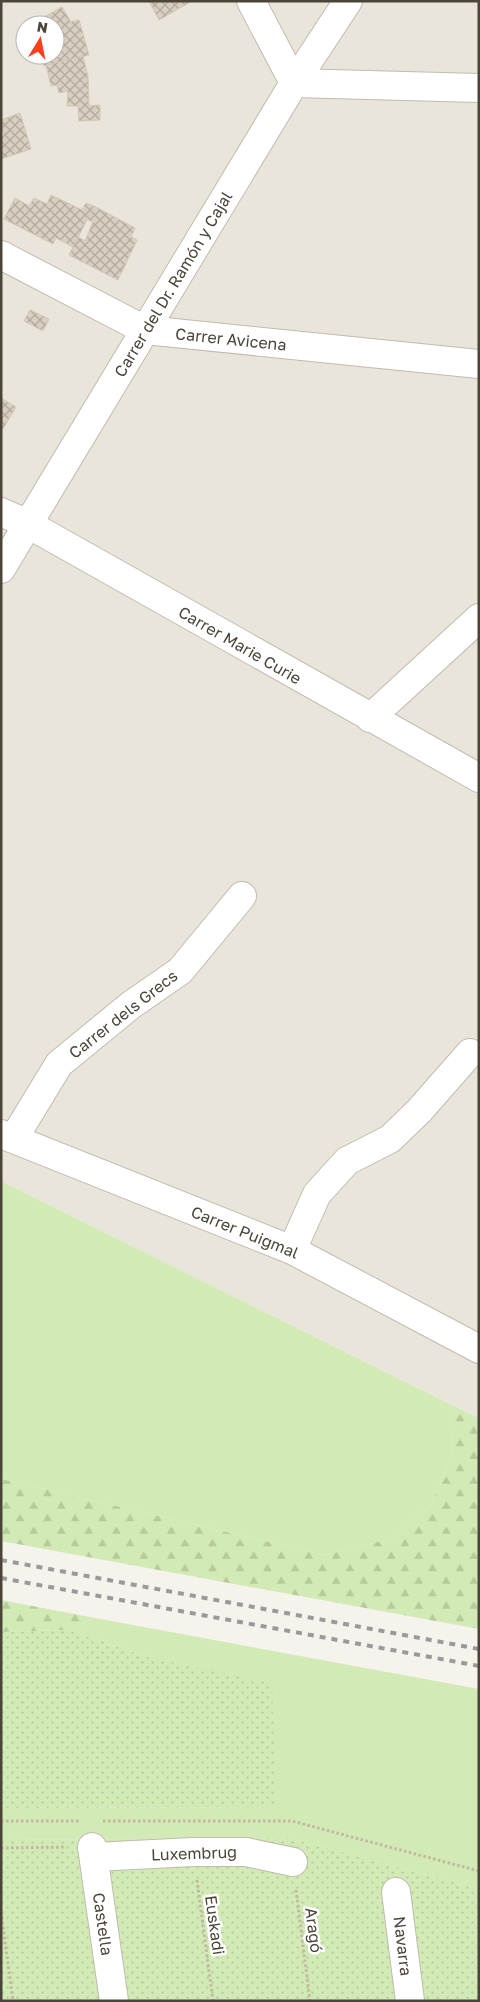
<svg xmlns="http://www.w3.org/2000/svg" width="480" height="2002" font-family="'Golos Text',sans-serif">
  <defs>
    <pattern id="forest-firs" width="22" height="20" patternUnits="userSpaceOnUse" patternTransform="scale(1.25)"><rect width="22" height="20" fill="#d2eab5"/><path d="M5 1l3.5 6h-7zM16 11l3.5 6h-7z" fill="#b6ca9c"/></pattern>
    <pattern id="park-dots" width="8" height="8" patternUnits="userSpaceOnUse" patternTransform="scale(1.25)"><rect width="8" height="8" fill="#d2eab5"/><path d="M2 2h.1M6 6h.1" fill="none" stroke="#b6ca9c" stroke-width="1.8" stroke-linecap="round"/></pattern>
    <pattern id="building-cross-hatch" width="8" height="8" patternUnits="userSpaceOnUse" patternTransform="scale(1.25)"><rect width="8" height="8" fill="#d8cfc1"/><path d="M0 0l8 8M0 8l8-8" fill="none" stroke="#b1aa9e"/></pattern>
  </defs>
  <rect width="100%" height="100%" fill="#f6f3ec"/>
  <!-- residential -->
  <path fill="#eae5da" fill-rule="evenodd" d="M1,1H479V1418L1,1181ZM25,25H55V55H25Z"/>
  <!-- grass -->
  <g fill="#d2eab5">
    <path d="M1,1181L450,1404L452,1455L432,1504L394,1538L324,1555L1,1479Z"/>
    <path d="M95,1618L479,1689V1889L289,1838L1,1840V1808L276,1807L148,1657L69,1630Z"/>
  </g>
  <!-- forest -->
  <g fill="url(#forest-firs)">
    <path d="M450,1404L479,1418V1629L1,1541V1479L324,1555L394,1538L432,1504L452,1455Z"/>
    <path d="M1,1600L95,1618L69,1630L1,1632Z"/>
  </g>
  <!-- park -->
  <g fill="url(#park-dots)">
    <path d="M69,1630L148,1657L272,1684L276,1807L1,1808V1632Z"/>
    <path d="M289,1838L479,1889V2001H1V1840Z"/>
  </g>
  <!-- building -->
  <g fill="url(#building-cross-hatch)" stroke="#d3c7b4">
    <path d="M149,1H192L159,20Z"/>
    <path d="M62,7L71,22L79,20L89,55L44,66L41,55H55V25H47L44,17Z"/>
    <path d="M83,56L88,77L89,106L100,105V120L79,121L78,106H67L68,91L59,93L57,85L51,86L46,65Z"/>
    <path d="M20,113L31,149L1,159V136H4L1,120Z"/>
    <path d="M51,195L82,210L86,203L94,206L73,247L56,238L53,244L4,219L15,198L29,206L34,198L47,204Z"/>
    <path d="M94,206L135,228L131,237L137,240L118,280L69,255L78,237L85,241L93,222L87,219Z"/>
    <path d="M30,310L49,319L43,331L24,321Z"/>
    <path d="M1,398L16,407L1,432Z"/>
  </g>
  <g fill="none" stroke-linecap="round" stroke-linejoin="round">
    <defs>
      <g id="minor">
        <path d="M251,1L294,83L479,88"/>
        <path d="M1,255L145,330L479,364"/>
        <path d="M1,512L28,524L479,778"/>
        <path d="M1,569L294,83L348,1"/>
        <path d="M370,718L479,618"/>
        <path d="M1,1134L292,1250L479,1349"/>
        <path d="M14,1138L59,1064L131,1005L180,971L242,896"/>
        <path d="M292,1250L317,1194L347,1161L390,1139L419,1111L470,1053"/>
        <path d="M92,1847L114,2001"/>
        <path d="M94,1857L193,1852H246L293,1862"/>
        <path d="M396,1892L410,2001"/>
      </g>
    </defs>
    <!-- minor casing -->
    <use href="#minor" stroke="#c2bbae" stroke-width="30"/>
    <!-- path -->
    <g stroke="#c4b79f" stroke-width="3" stroke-dasharray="2.5 2.5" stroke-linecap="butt">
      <path d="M1,1821H80"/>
      <path d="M103,1821H292L479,1871"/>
      <path d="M1,1848L66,1847"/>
      <path d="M197,1880L213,2001"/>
      <path d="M296,1890L310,2001"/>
      <path d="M1,1912L13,2001"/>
    </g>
    <!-- minor -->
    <use href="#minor" stroke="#fff" stroke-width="28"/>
    <!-- rail -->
    <g stroke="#9a9a9a" stroke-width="4" stroke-dasharray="6 6" stroke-linecap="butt">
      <path d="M1,1560L479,1649"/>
      <path d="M1,1578L479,1666"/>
    </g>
  </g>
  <g text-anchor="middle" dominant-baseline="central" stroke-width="5" stroke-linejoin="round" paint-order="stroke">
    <!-- street labels -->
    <g font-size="16" fill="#4b4439" stroke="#fff">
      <text transform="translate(173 284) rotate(-59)">Carrer del Dr. Ramón y Cajal</text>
      <text transform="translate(231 339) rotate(6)">Carrer Avicena</text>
      <text transform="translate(240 645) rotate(30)">Carrer Marie Curie</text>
      <text transform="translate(123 1014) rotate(-38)">Carrer dels Grecs</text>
      <text transform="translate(245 1232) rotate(22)">Carrer Puigmal</text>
      <text transform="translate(194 1853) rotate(-2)">Luxembrug</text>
      <text transform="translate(103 1924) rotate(82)">Castella</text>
      <text transform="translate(215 1925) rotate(82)">Euskadi</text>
      <text transform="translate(314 1930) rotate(83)">Aragó</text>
      <text transform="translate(403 1946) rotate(83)">Navarra</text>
    </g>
  </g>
  <!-- border -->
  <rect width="480" height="2002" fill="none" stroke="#4b4439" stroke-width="5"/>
  <!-- north arrow -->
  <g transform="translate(40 40) rotate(10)"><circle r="24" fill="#ffffff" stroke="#b7b4b0"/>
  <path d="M0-4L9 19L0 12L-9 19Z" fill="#fc3f1d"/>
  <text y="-8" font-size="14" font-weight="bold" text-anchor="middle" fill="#4b4439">N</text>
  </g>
</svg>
